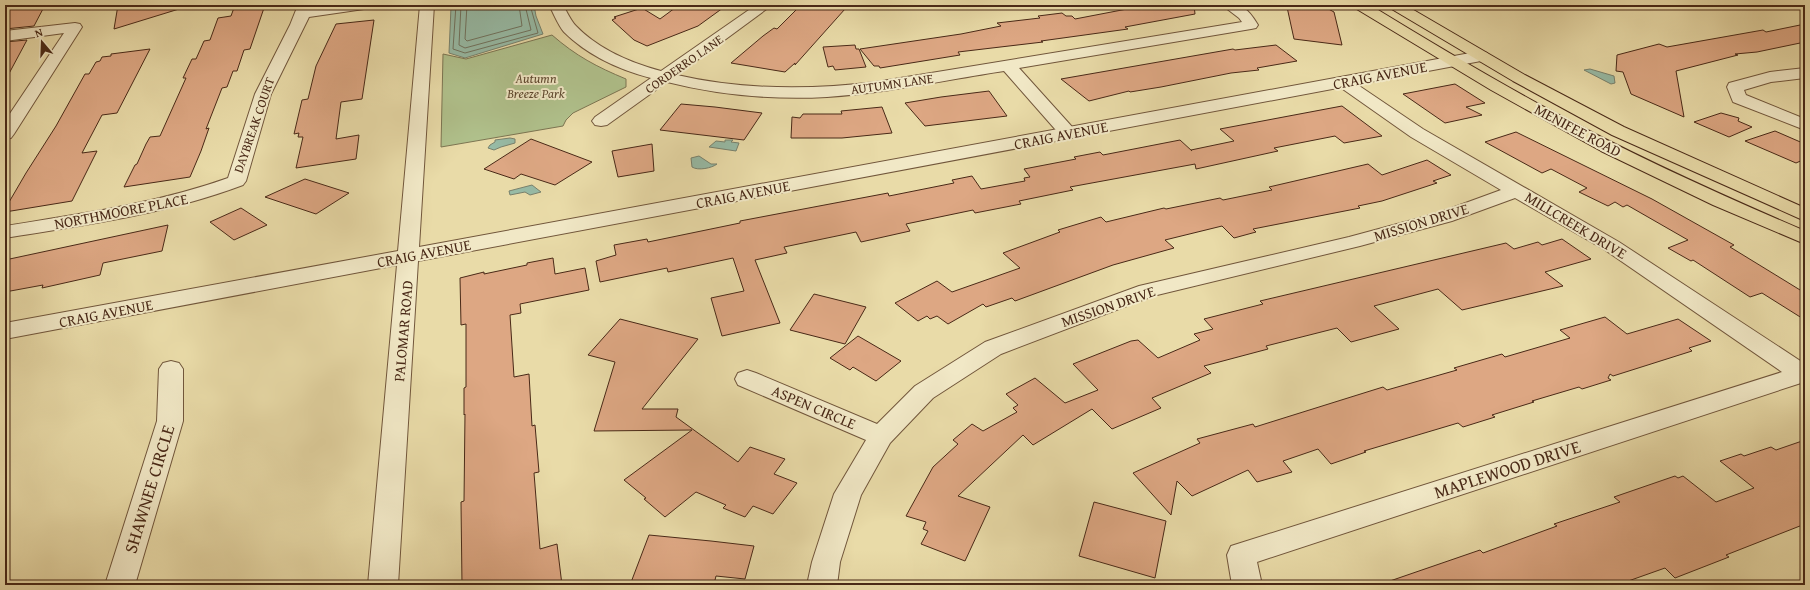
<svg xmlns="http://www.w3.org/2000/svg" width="1810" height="590" font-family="'Gentium Book Plus',serif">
  <rect width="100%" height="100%" fill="#e9dba8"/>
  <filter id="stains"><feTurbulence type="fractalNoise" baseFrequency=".005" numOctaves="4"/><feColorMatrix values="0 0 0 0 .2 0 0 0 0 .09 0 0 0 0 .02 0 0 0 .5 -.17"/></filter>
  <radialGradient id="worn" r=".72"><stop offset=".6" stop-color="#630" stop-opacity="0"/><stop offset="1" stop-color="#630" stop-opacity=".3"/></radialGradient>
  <!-- green -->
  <path fill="#b0c18c" stroke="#7c7552" d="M552,35C576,56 597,67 626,79V87L573,113L566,120L563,126L441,147L443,54L466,59Z"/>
  <!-- water -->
  <g fill="#97bba6" stroke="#78816d">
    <path d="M455,5H534L536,16L543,34L465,58L449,53L451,7Z"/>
    <path d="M1590,69L1614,76L1615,83L1611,84L1584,70Z"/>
    <path d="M510,138L515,139V143L501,147L494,150L488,148L490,145L495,142V140Z"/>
    <path d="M725,140H733L731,142L739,143L736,151L709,147L716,141L725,142Z"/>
    <path d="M699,156L711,164H717C712,168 698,171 692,167L691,158Z"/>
    <path d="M532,185L541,192L530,195L525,192L510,195L509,191Z"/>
  </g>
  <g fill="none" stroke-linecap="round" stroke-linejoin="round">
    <!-- shore -->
    <g stroke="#70725e" stroke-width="1">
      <path d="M456,5L453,49L465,53L538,33L530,5"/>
      <path d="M461,5L459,45L465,48L531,30L525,5"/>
      <path d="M467,5L465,39L467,41L522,26L519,5"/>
    </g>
  </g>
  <!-- building -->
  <g fill="#dda783" stroke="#492917">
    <path d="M5,5H45L34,26L5,29Z"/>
    <path d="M118,5H178L179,9L114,29Z"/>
    <path d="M235,5H265L250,49L244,50L237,71H233L227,87L222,88L206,129L209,128L201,151L190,177L124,187L135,165L137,164L146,144L150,137L160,136L186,78H183L192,59H196L204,41L210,40L218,18L231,16Z"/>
    <path d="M679,5H727L698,26L647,46L634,40L612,20L616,18L614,17L642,8L660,19Z"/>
    <path d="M801,5H819L845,9L795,65V63L785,72L731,63L763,36L774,28L777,29Z"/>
    <path d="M1122,5H1194L1195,14L1125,27L1128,29L1041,41L1043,42L958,52L960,55L880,68L879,66H874L860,49L961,34L1001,26L997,23L1040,18L1038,16L1062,13L1066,16H1072L1075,19L1127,9Z"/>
    <path d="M1297,5H1321L1334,12L1342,45L1294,39L1287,7Z"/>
    <path d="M374,20L362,99L341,102L336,139L359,135L356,159L296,168L303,137H298L299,133L294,134L302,100L308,99L316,66L336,24Z"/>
    <path d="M1805,24V42L1757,52L1735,54L1738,55L1676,71L1684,117L1631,94L1623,72L1616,71L1617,55L1659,44L1667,47L1763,30L1766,32Z"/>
    <path d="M27,40L5,81V42Z"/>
    <path d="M855,45L856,49H859L866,67L835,70L833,66L828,67L823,47Z"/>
    <path d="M1276,45L1297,61L1257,68L1259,70L1231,73L1161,87L1130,92L1129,91L1089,101L1061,79L1233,49L1235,50Z"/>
    <path d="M150,49L117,113L102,115L82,153L97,151L72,201L5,212V209L26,173L56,126L85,74H89L96,62L100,61L102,57L111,56V54Z"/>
    <path d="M1455,84L1485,103L1466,107L1482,115L1445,123L1403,94Z"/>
    <path d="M989,91L1007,116L925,126L905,103L941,97Z"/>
    <path d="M681,104L715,107L762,113L744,140L660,130Z"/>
    <path d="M1342,106L1382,136L1344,143L1335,136L1274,148L1278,151L1196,169L1195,164L1070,187L1073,190L1019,201L1021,204L975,213L973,210L906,224L910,231L861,242L856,232L784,247L787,253L755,260L780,323L722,336L711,298L744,291L733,258L668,272L667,268L600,282L596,261L616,255L614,245L647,239L648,242L740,223V221L888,193L889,196L954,183L952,180L972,176L981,189L1025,181L1024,178L1030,177L1024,169L1076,159L1074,157L1100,152L1103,155L1180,140L1192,151L1191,150L1234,141L1220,129Z"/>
    <path d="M882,107L892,133L842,138H791L792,117L800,118L803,114H842L841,111Z"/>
    <path d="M1721,113L1739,118L1738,121L1752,127L1729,137L1694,122Z"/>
    <path d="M1775,131L1805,144V159L1796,163L1745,141Z"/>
    <path d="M1516,132L1652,199L1734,245L1730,247L1805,293V320L1762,293L1750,297L1693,260L1691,261L1668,248L1688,240L1627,205L1623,207L1615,202L1608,206L1579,192L1587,188L1551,169L1542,173L1485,142Z"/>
    <path d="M531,139L592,162L555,185L521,174L514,179L484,169Z"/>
    <path d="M652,144L654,171L618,177L612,151Z"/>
    <path d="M1427,160L1451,175L1433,181L1437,183L1382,201L1358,206L1360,208L1253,229L1256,232L1234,238L1222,226L1165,240L1174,248L1113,265L1015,301L1012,298L986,307L983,304L948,324L937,316L930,319L927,316L918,321L895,303L937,281L952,292L1020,268L1003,253L1060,232L1058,230L1101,217L1106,222L1164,208L1166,209L1220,198L1223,200L1272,190L1269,187L1368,164L1382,175Z"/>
    <path d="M305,179L349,193L316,214L265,197Z"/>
    <path d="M241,208L267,225L234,240L210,222Z"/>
    <path d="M168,225L162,251L103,263L100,275L42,288L43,285L5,292V260Z"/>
    <path d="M1562,239L1591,259L1545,272L1563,286L1462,310L1438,289L1374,306L1399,329L1351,342L1337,328L1266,346L1268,349L1204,366L1211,373L1152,398L1161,408L1112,429L1092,409L1033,445L1023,435L958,496L990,507L965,561L921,544L928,531L923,529L926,522L906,516L933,467L958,444L953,440L972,424L983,431L1017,412L1013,408L1018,405L1006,394L1035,378L1065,403L1098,390L1073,364L1131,341L1138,340L1158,358L1200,340L1194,334L1213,329L1204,319L1263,304L1260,301L1506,243L1514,249L1538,242L1542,245Z"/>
    <path d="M553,258L555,274L585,268L589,290L520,304L521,313L510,315L514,377L529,374L532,426L535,425L539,472L534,473L540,549L557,544L562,585H462L461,502L464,501L465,414L464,415V388L466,387V324L461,325L460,278L484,272V274L527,265V263Z"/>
    <path d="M814,294L866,307L845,344L790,330Z"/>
    <path d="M1605,317L1627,334L1678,319L1711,341L1689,348L1692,351L1613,376L1610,374L1608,378L1611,380L1582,389L1579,387L1532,401L1534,402L1492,415L1495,417L1463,427L1458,423L1364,451L1366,452L1331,464L1318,449L1283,461L1292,472L1257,482L1248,470L1192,496L1177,481L1171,515L1133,473L1200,443L1197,439L1253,424L1255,427L1383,387L1387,390L1457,370L1454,368L1502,354L1505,357L1570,338L1560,330Z"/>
    <path d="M620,319L698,339L642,409H678L676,417L738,462L750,447L785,459L774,474L797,483L773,514L753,506L745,517L723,508L726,505L696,492L665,517L644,499L646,498L624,480L692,430L594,431L615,362L588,355Z"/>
    <path d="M858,336L901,361L876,381L853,367L850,370L830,358Z"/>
    <path d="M1805,440V524L1726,555L1729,557L1675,578L1665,568L1617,585H1387V582L1480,550L1483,553L1557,526L1554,524L1620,502L1614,497L1675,476L1678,478L1683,476L1716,502L1754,488L1720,461L1741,454L1744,456L1771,447L1776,450Z"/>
    <path d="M1094,502L1166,521L1155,578L1079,556Z"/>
    <path d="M649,535L711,541L754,546L745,579L716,576L714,584L691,581L690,585H630Z"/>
  </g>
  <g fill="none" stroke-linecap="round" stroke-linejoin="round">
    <defs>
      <g id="minor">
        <path d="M298,5H312L311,8L331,5H371L369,8L364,9L309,17L271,94L246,181L243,185C166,214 86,225 5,238V226C80,214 155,204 228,178L255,94L290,25Z"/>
        <path d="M549,5H563C567,12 571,21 576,26C598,49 631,63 661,71L756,5H772L677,75C742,90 810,90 876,82L1242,22L1239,18L1222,5C1243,5 1247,7 1258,25L1256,28L1251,29L1019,68L1074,129L1077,133L1074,137L1068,138L1062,137L1004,71C945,80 886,93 827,97C773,100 719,95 667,82L607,125L601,126L595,125L592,121L595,117L651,78C620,70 587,55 564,32C558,25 554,14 549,5Z"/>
        <path d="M75,23L80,24L82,27L14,134L11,138L5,139V121L64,33L5,41V31Z"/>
        <path d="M1805,68V78L1771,82L1744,90L1746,95L1805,119V130L1733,102L1727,87L1729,83L1770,72Z"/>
        <path d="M1343,77L1349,79L1423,129L1619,242L1805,364V385L1801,383L1257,562L1262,585H1232L1227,555L1231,546L1782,372L1605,250L1515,198L1452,221L1360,246L1153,296L1001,354L933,398L890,443L861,495L840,562L837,585H807L812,562L834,494L866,440L738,385L735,379L738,373L747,370L756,373L877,424L915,386L985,342L1139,286L1349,237L1438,213L1501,190L1411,137L1337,85L1335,82L1337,79Z"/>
        <path d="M171,361L179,363L183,369V421L135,585H105L157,421L159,369L163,363Z"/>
      </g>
      <path id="tertiary" d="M420,5H434L419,247L1481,51L1487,53L1489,56L1487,59L1481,61L418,261L398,585H368L397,265L5,339V323L398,251Z"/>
      <g id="primary">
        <path d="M1353,5H1370C1432,43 1494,80 1559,115C1639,158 1721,195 1805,231V244L1713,205L1601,151L1491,90L1355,8Z"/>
        <path d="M1388,5H1405L1525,75L1624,127L1805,208V221L1612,135L1513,81L1390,8Z"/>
      </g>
    </defs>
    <!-- minor casing -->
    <use href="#minor" stroke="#71563b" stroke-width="2"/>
    <!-- tertiary casing -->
    <use href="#tertiary" stroke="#71563b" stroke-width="2"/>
    <!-- primary casing -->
    <use href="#primary" stroke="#492917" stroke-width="2"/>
    <!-- minor -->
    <use href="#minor" fill="#f1e8c6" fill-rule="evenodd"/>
    <!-- tertiary -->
    <use href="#tertiary" fill="#f1e8c6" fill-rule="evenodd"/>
    <!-- primary -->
    <use href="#primary" fill="#e9dba8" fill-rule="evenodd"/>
  </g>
  <g text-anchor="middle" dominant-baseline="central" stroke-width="4" stroke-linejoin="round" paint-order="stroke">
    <!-- far-street labels -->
    <g font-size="13" fill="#492917" stroke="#f1e8c6">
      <text transform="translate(684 64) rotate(-35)">CORDERRO LANE</text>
      <text transform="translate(892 84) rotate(-8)">AUTUMN LANE</text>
      <text transform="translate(254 125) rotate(-71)">DAYBREAK COURT</text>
    </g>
    <!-- far-park labels -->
    <g font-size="13" font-style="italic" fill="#5e472e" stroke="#f1e8c6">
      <text x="536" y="78">Autumn<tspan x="536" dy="15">Breeze Park</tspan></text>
    </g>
    <!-- street labels -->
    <g font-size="15" fill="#492917" stroke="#f1e8c6">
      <text transform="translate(1380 75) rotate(-11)">CRAIG AVENUE</text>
      <text transform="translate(1578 130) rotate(28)">MENIFEE ROAD</text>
      <text transform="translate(1061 135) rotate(-11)">CRAIG AVENUE</text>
      <text transform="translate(743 194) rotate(-11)">CRAIG AVENUE</text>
      <text transform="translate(121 211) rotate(-11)">NORTHMOORE PLACE</text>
      <text transform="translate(1421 222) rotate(-17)">MISSION DRIVE</text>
      <text transform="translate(1576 225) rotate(31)">MILLCREEK DRIVE</text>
      <text transform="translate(424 253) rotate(-11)">CRAIG AVENUE</text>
      <text transform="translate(1108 306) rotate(-19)">MISSION DRIVE</text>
      <text transform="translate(106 313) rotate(-11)">CRAIG AVENUE</text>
      <text transform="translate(403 331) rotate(-85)">PALOMAR ROAD</text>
      <text transform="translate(814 407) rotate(23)">ASPEN CIRCLE</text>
    </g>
    <!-- near-street labels -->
    <g font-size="18" fill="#492917" stroke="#f1e8c6">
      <text transform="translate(1507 469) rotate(-18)">MAPLEWOOD DRIVE</text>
      <text transform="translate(149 489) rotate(-73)">SHAWNEE CIRCLE</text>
    </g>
  </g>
  <!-- margin -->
  <rect width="1810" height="590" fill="none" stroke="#e9dba8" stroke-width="20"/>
  <rect x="6" y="6" width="1798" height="578" fill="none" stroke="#492917" stroke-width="2"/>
  <rect x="10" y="10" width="1790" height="570" fill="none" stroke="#492917"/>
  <!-- north arrow -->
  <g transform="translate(42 42) rotate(341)" stroke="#f1e8c6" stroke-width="3" paint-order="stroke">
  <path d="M0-3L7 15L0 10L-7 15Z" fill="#492917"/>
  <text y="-6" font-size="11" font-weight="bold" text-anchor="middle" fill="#492917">N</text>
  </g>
  <rect width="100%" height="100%" filter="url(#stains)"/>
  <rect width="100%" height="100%" fill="url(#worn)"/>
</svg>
